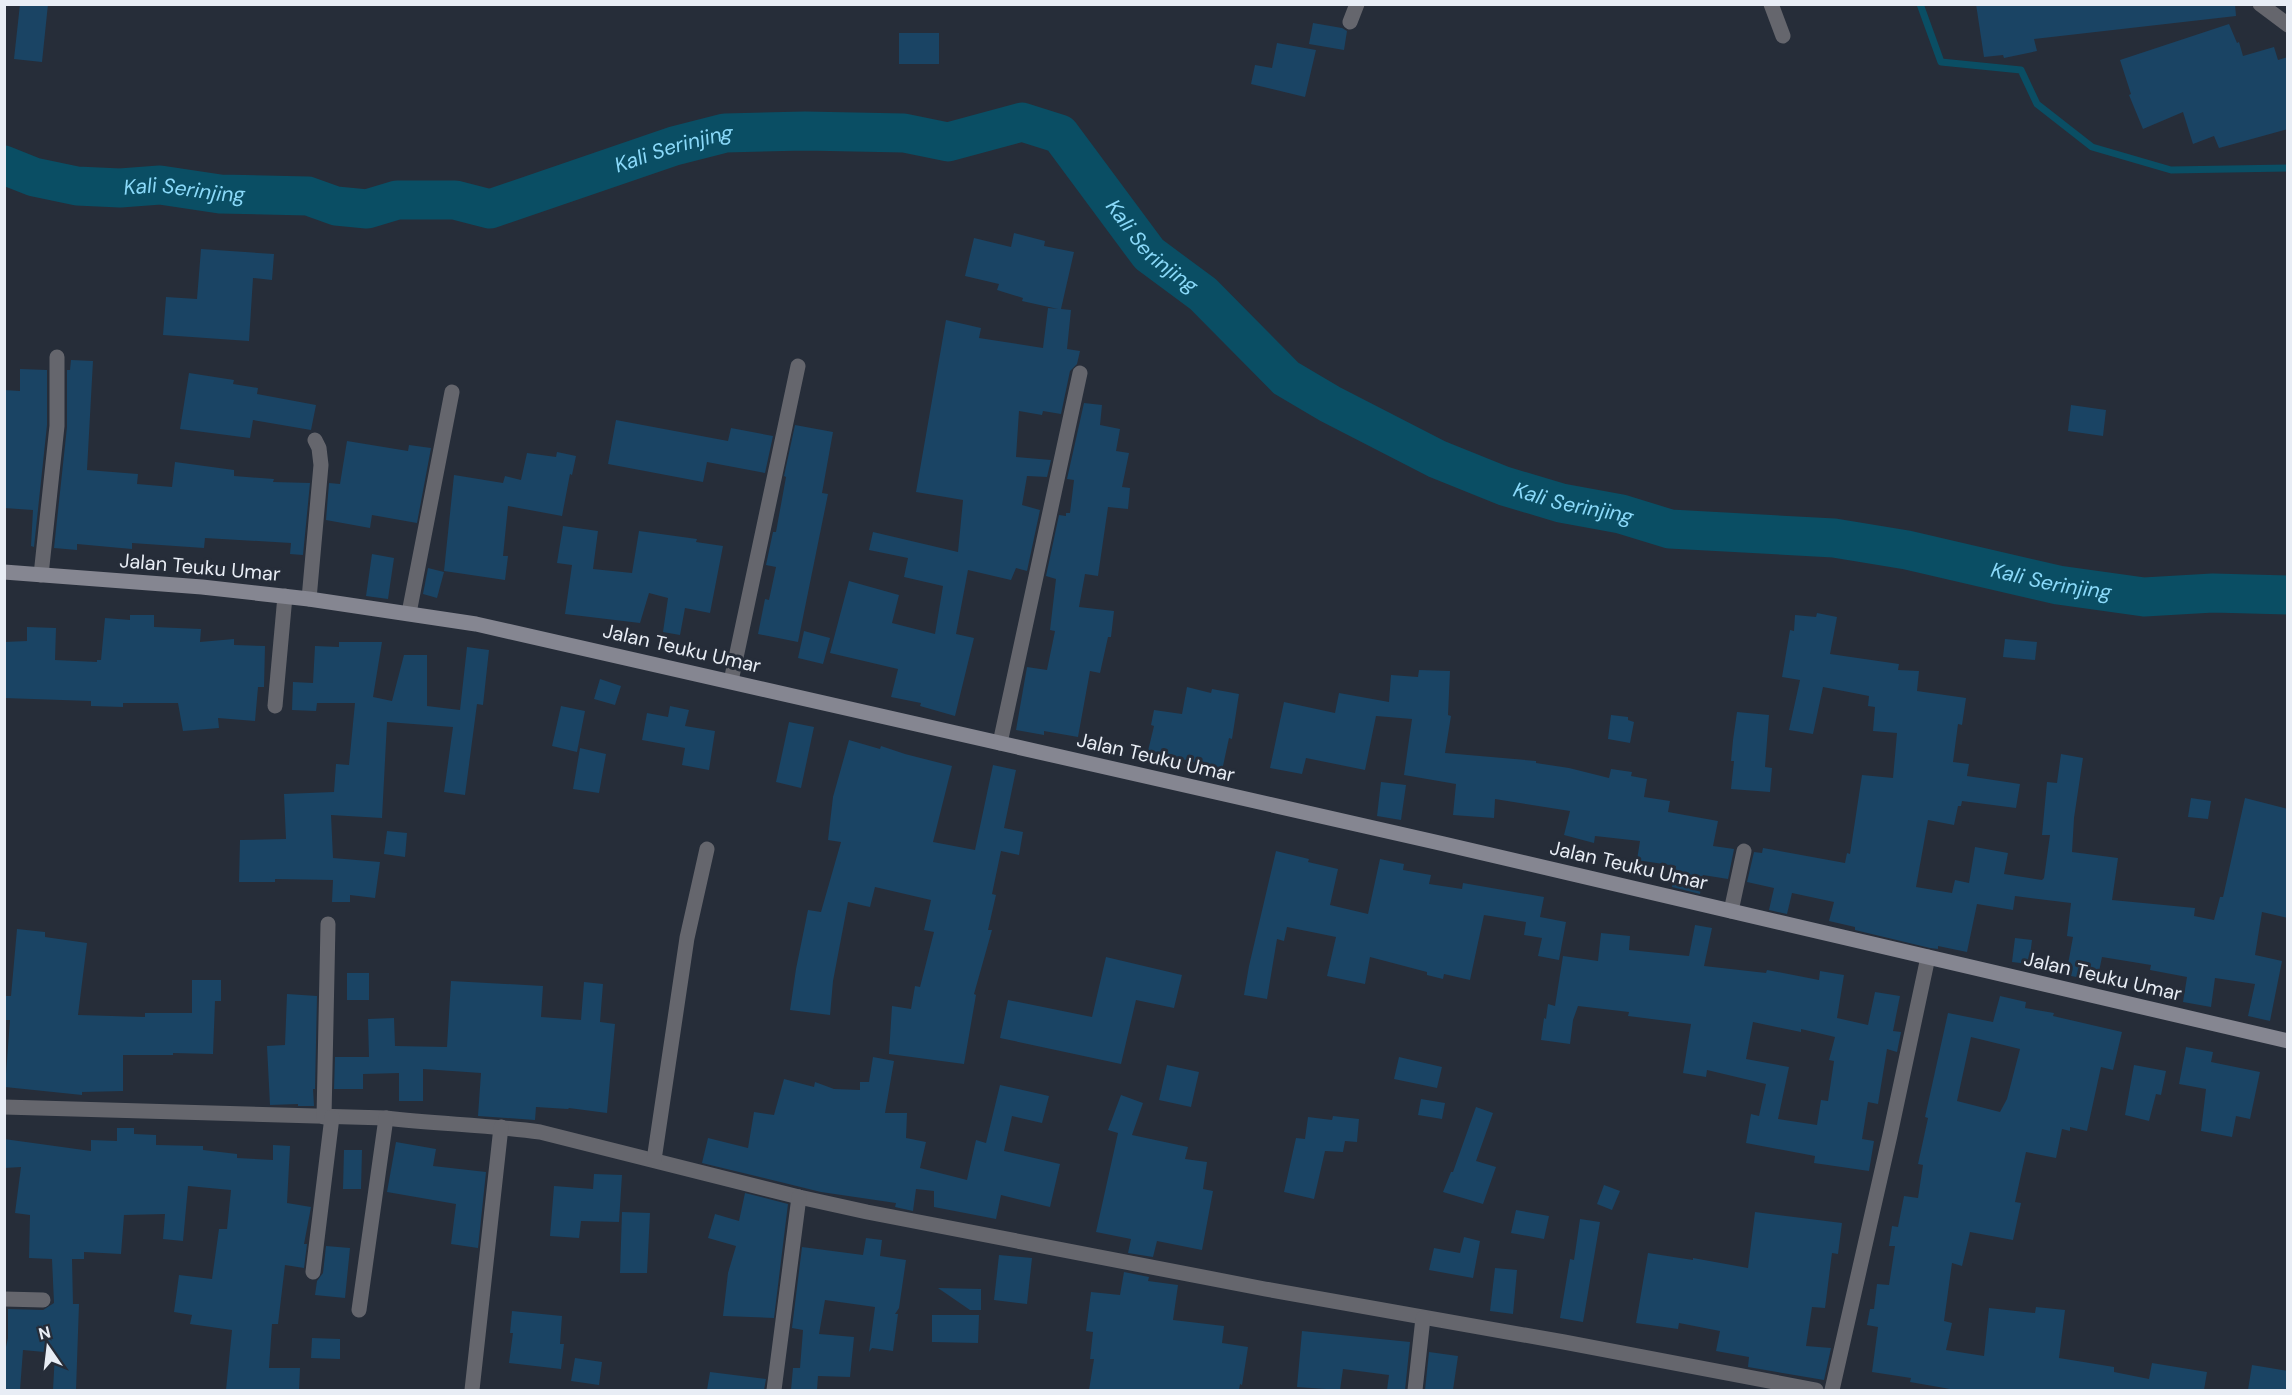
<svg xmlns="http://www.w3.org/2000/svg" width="2292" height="1395" font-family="'DM Sans',sans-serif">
  <rect width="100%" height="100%" fill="#262d39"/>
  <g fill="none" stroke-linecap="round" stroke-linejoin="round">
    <!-- stream -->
    <path stroke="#0a4e64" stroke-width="7" d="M1920,4L1941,62L2021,70L2037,104L2092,147L2171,170L2288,168"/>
    <!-- river -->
    <path stroke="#0a4e64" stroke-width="39" id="s1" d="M4,165L34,177L77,186L120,188L160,185L220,194L308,196L336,206L367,209L397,200H455L490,209L674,146L725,133L805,131L904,133L948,142L1022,122L1060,134L1149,254L1203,294L1286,378L1330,404L1437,459L1504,486L1561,503L1621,514L1670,529L1834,538L1907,550L2058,585L2144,597L2213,593L2288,595"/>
  </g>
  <!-- building -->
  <g fill="#1a4464" fill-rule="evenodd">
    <path d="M20,4H48L42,62L14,59Z"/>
    <path d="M1976,4H2235L2236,16L2034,39L2037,51L2004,58L2003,55L1984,57Z"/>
    <path d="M1313,23L1342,28L1347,31L1344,50L1309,44Z"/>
    <path d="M2229,24L2237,43L2239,42L2243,56L2274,47L2278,60L2288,57V129L2219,148L2214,136L2193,144L2183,112L2143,129L2129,95L2131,94L2120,60Z"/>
    <rect x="899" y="33" width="40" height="31"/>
    <path d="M1277,43L1316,50L1305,97L1251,84L1255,65L1272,68Z"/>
    <path d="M1014,233L1045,241L1044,246L1074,252L1061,309L1071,310L1067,349L1080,351L1077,364L1070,371L1061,414L1043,411L1042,415L1019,411L1016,457L1051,460L1047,477L1027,476L1022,505L1040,510L1027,571L1016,568L1011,580L968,570L956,634L974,638L955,716L920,706L921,703L891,697L898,669L830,653L849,581L899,595L892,623L935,634L943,586L904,577L908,558L869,550L873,532L958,552L963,500L916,492L946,320L981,328L979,338L1043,348L1048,308L1058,309L1022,301L1023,298L997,290L999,284L965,276L974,238L1011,247Z"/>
    <path d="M201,249L274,254L272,280L253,278L249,341L163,335L166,297L197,299Z"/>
    <path d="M71,360L93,361L87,470L138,474L137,484L172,487L175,462L234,470V476L274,479L273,482L310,483L303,555L290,554L291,543L205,538L204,548L132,543V549L77,544V550L54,548L67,427V370H70Z"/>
    <path d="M20,369L47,370V425L34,547L31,546L33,510L4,508V390L20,391Z"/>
    <path d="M189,373L234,380L233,384L258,388L257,394L316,405L311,430L253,420L250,438L180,429Z"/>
    <path d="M1084,403L1102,405L1100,425L1120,429L1116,451L1129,453L1122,487L1130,488L1128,509L1108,507L1098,576L1085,574L1079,607L1114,611L1111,637H1108L1100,673L1090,671L1078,737L1044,731V735L1016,730L1027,667L1047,670L1055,631L1050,630L1056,579L1046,576L1059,515L1066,516V513H1070L1074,480L1067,479Z"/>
    <path d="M2071,405L2106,410L2103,436L2068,431Z"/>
    <path d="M616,420L728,441L731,428L773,436L765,473L707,462L703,482L608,464Z"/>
    <path d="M795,425L833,432L822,493L828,494L798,642L758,634L765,599L769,600L776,567L766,565L773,532H776L786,477L784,476Z"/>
    <path d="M347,441L408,451L409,445L431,448L417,523L372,515L370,528L326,520L329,483L340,484Z"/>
    <path d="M557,452L576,456L572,475L570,474L562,516L508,506L503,556H508L505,580L444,571L454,475L503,483L505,476L521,480L527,453L556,457Z"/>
    <path d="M563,526L598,531L593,569L632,573L639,531L697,539L696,542L723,546L710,613L685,608L680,635L663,632L668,598L649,593L640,623L565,614L572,565L557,563Z"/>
    <path d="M372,554L394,558L388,599L366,596Z"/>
    <path d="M428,568L444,572L437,598L423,594Z"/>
    <path d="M1817,613L1837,617L1830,654L1899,664L1898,670L1919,671L1917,691L1966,698L1962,725L1958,724L1953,762L1969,764L1967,776L2020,784L2016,808L1962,801L1961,806H1958L1954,825L1928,820L1916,887L1952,893L1955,880L1969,883L1975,847L2008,853L2004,874L2042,880L2044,878L2050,835H2042L2047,782L2057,783L2061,754L2083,758L2074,818L2072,852L2118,858L2112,900L2195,908L2194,916L2214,920L2220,897H2223L2245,798L2288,809V918L2262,912L2255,955L2282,961L2270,1021L2248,1016L2255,984L2215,978L2211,1007L2183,1002L2187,977L2150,970L2151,965L2102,957L2097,981L2066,975L2073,937L2067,936L2071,903L2015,896L2013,910L1977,904L1967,952L1938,946V949L1930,948L1855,930V927L1829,921L1834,902L1792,893L1787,914L1769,910L1774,888L1747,882L1754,852L1762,853L1763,848L1845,863L1847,853L1850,854L1862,775L1893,778L1897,733L1873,731L1875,707L1868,706L1869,696L1823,687L1813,734L1789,730L1800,680L1782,677L1790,630L1794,631L1795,615L1816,617Z"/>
    <path d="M130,615H154V627L201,629L200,642L234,639V645L265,646L264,687H258L255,721L218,718L219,728L183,731L178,703H123V707L91,706V701L4,698V642L27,641V627L56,628L55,660L97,662V660H101L105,618L130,620Z"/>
    <path d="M804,631L830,638L823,664L798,658Z"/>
    <path d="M2005,639L2037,642L2035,660L2003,657Z"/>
    <path d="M339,642H382L373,697L392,701L404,655H427V706L460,710L467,647L489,650L483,705L477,704L465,795L444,792L453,727L387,722L382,818L331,815L333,858L380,862L375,898L350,895V902H332L333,880L275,879V882H239L240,840L286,839L284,794L334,792L336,764L349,765L355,703H317L316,711L292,710L293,682L313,683L315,646L339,647Z"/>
    <path d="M1419,670L1450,671L1448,715L1451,716L1445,753L1536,761V763L1569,768L1609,778L1611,769L1632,772L1631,776L1647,779L1644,797L1670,801L1668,812L1718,821L1713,846L1734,849L1728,879L1703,875L1700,894L1672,887L1676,866L1637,860L1640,841L1595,836L1594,843L1564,835L1570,811L1495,799L1494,818L1453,815L1456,784L1404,775L1412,719L1376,716L1365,770L1306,758L1302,774L1270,768L1284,702L1335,713L1339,693L1389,702L1391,675L1418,677Z"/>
    <path d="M600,679L621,686L615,705L594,699Z"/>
    <path d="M1187,687L1211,693L1212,689L1239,694L1232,739L1229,738L1220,780L1201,777L1203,764L1148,751L1154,726L1151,725L1154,710L1182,714Z"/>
    <path d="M561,706L585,711L577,752L552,746Z"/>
    <path d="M670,706L689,710L685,726L715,731L709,770L682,765L685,748L642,740L647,713L668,717Z"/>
    <path d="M1737,712L1769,715L1765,767L1772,768L1770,792L1731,789L1734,761H1731L1733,740Z"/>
    <path d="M1611,715L1628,717V720L1634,722L1630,743L1608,739Z"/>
    <path d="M789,722L814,727L801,788L776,782Z"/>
    <path d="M849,740L880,749L881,746L905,754L952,766L933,842L975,850L993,765L1016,770L1004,828L1023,832L1019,855L1001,851L992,894L996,895L988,930H992L974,994L976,995L964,1064L889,1054L892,1006L911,1009L915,986L920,987L934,932L924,930L931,900L875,887L870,907L848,902L833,981L830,1015L790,1010L796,969L808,910L821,912L841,842L828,840L833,797Z"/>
    <path d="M580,748L606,754L599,793L573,789Z"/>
    <path d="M1381,782L1406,785L1401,820L1377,816Z"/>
    <path d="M2191,798L2211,801L2208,819L2188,817Z"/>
    <path d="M387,831L407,833L405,857L384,854Z"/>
    <path d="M1276,851L1309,859L1308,862L1338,869L1330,905L1368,914L1380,859L1404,864L1403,870L1431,875L1429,884L1462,889L1463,883L1544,897L1540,917L1566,922L1559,960L1538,956L1542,938L1524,935L1526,922L1484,915L1470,980L1444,974L1443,979L1427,975V972L1370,957L1365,984L1327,976L1336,937L1287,927L1284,941L1277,939L1267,999L1244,995L1249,966Z"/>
    <path d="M1695,925L1712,928L1704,966L1766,973L1767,970L1819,980L1820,971L1844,975L1837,1018L1868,1025L1875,992L1900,996L1893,1031L1901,1032L1897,1052L1887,1049L1878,1104L1868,1102L1862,1139L1874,1141L1869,1171L1814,1163L1815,1156L1746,1143L1751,1114L1759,1116L1766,1084L1707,1070L1706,1077L1683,1073L1691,1024L1628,1016L1629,1012L1578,1006L1573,1020L1570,1044L1541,1040L1544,1018L1546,1019L1548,1004L1555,1006L1563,956L1598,961L1601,933L1630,936L1629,950L1689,956ZM1753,1022L1801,1032V1029L1835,1037L1829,1060L1834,1061L1828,1101L1821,1100L1817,1125L1778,1119L1789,1067L1746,1059Z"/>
    <path d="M17,929L45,932V937L87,943L78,1015L145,1017V1013H192V980H221V1001H215L213,1054L173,1053V1055H123V1091L82,1092V1095L5,1087L10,1020H4V996H11Z"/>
    <path d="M2015,938L2032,940L2029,964L2012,962Z"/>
    <path d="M1106,957L1182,975L1174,1008L1136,1000L1121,1064L1000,1038L1008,1000L1092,1017Z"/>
    <rect x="347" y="973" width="22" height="27"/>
    <path d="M451,981L543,986L541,1017L581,1020L584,982L603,984L600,1022L615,1024L607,1113L569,1108L568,1109L536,1107L535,1120L478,1116L481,1073L423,1069V1101H399V1073L363,1074V1089H334L335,1057H369L368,1019L394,1018L395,1046L447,1047Z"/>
    <path d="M287,994L317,996L315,1089H313L314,1106H298V1104L270,1105L267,1046L285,1045Z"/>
    <path d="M2000,996L2026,1002L2025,1008L2054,1013L2053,1016L2122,1032L2113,1070L2101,1067L2087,1131L2070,1127V1131L2062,1129L2056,1158L2026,1152L2015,1202L2021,1203L2013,1240L1970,1232L1962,1266L1952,1263L1944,1321L1952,1323L1946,1350L1984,1356L1989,1308L2035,1313L2036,1307L2065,1310L2059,1358L2114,1367V1372L2149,1379L2152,1363L2207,1372L2204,1390H1950V1389L1910,1382L1911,1378L1872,1372L1878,1327L1867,1325L1870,1309H1874L1877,1284L1889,1285L1895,1246H1889L1892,1226L1898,1227L1904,1196L1918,1198L1923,1165L1918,1164L1928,1118L1925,1117L1948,1013L1993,1022ZM1971,1037L2020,1049L2007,1099L2000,1112L1957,1101Z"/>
    <path d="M2186,1047L2213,1052L2211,1062L2260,1072L2250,1119L2236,1116L2232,1137L2201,1131L2206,1089L2179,1084Z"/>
    <path d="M873,1057L894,1061L885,1113H907L906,1138L926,1142L920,1168L967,1180L976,1140L986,1143L1000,1085L1049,1096L1042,1123L1012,1116L1004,1151L1060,1164L1050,1207L1001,1195L996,1219L934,1207V1191L916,1189L913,1211L895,1207L896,1203L821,1192L702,1163L708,1138L748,1148L754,1112L774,1115L784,1079L814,1087L815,1082L834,1089L860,1090V1082H869Z"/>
    <path d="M1399,1057L1442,1067L1437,1088L1394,1079Z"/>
    <path d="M1167,1065L1199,1072L1191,1107L1159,1100Z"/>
    <path d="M2134,1065L2166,1071L2161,1095L2156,1094L2149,1121L2125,1115Z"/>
    <path d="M1121,1095L1143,1103L1132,1135L1188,1147L1185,1159L1207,1162L1203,1189L1213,1191L1202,1250L1157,1241L1153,1257L1128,1253L1131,1239L1096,1232L1118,1133L1108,1130Z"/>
    <path d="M1421,1099L1445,1103L1442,1119L1418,1115Z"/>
    <path d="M1476,1107L1493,1113L1476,1161L1496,1167L1483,1204L1443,1192L1451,1172H1453Z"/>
    <path d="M1333,1116L1359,1119L1357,1142L1345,1141L1343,1152L1325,1151L1314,1199L1284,1192L1296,1138L1305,1139L1308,1117L1332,1120Z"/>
    <path d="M117,1128H134V1134L156,1135V1145L203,1146V1150L237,1154V1158L273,1160V1145L290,1146L287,1203L311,1207L304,1244H307L304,1268L285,1265L278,1324H272L269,1368H300L299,1390H226L232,1330L190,1324L192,1315L174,1312L179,1275L212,1279L219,1229H227L231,1190L188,1186L183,1241L163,1239L165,1214L124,1215L121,1254L84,1252V1259H72L73,1304H79L76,1390H53L55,1353L23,1350L20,1390H4V1356L8,1338V1309L43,1310L54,1303L52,1259L29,1258L30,1215L15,1213L21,1167L4,1168V1139L91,1151V1140L117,1141Z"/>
    <path d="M396,1142L436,1149L433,1166L486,1172L478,1248L451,1244L456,1204L387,1192Z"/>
    <path d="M344,1150H362L361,1189H343Z"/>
    <path d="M594,1174L622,1175L619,1222L581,1221L579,1238L550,1236L554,1186L593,1189Z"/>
    <path d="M1604,1185L1620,1191L1612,1210L1597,1204Z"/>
    <path d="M745,1193L788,1204L774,1318L723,1316L728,1273L736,1246L708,1238L715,1214L739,1221Z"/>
    <path d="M1516,1210L1549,1216L1544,1239L1511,1233Z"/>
    <path d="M622,1212L650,1213L647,1273H620Z"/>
    <path d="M1755,1212L1842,1223L1838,1254L1832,1253L1825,1308L1812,1307L1806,1346L1831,1348L1824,1380L1748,1367L1749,1357L1716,1351L1720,1331L1679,1323L1678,1329L1636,1323L1648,1253L1693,1260V1258L1748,1268Z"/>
    <path d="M1580,1219L1600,1222L1583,1322L1560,1318L1570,1259L1574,1260Z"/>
    <path d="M1464,1237L1480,1241L1473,1278L1429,1270L1434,1248L1460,1253Z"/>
    <path d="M866,1238L882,1240L880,1256L906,1260L899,1308L895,1314H898L893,1351L872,1348L869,1352L875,1307L825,1300L819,1334L854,1337L850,1377L818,1376L817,1390H791L793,1368H800L803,1330L792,1328L802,1247L863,1255Z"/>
    <path d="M326,1246L350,1248L345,1298L315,1295L317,1281L323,1273Z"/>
    <path d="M999,1255L1032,1258L1027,1304L994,1300Z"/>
    <path d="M1495,1268L1517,1270L1513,1314L1490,1311Z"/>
    <path d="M1124,1272L1149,1277L1148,1281L1178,1285L1173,1320L1224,1326L1222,1343L1248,1347L1242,1385L1240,1384L1239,1390H1089L1094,1359H1090L1093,1332L1086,1331L1091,1292L1120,1295Z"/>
    <path d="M938,1288L981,1289V1310H970Z"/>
    <path d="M512,1311L562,1316L560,1344H564L561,1369L509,1363L513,1333H510Z"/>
    <path d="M932,1315H979L978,1343L932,1342Z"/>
    <path d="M1302,1331L1410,1342L1405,1390H1387L1389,1375L1343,1369L1340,1390L1297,1387Z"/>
    <path d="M312,1338L340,1339V1359L311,1358Z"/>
    <path d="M1429,1352L1458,1356L1453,1390H1425Z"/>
    <path d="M575,1358L602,1362L599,1385L571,1381Z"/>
    <path d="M2252,1365L2288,1371V1390H2248Z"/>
    <path d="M710,1372L766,1379L764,1390H707Z"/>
  </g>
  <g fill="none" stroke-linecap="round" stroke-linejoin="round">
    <!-- street -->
    <g stroke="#65666d" stroke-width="15">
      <path d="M1771,4L1783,36"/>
      <path d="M2260,4L2288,25"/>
      <path d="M1350,22L1357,4"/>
      <path d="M41,575L57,426V357"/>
      <path d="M309,599L321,465L319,448L315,440"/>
      <path d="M409,613L452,392"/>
      <path d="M731,681L798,366"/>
      <path d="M275,706L285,596"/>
      <path d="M1000,743L1080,373"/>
      <path d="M1731,911L1744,851"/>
      <path d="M4,1107L386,1118C437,1124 489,1125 540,1132L799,1197L867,1212L1265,1289L1564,1342L1816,1390"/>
      <path d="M324,1117L328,924"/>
      <path d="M654,1160L687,938L707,849"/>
      <path d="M313,1272L332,1117"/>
      <path d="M4,1299L43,1300"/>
      <path d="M359,1310L386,1118"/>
      <path d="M472,1390L501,1127"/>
      <path d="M774,1390L799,1197"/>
      <path d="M1415,1390L1423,1318"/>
      <path d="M1832,1390L1890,1135L1928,957"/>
    </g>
    <!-- secondary -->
    <path stroke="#858691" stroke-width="15" d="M4,572L202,587L309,599L476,624L1444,844L2288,1041"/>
  </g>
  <g text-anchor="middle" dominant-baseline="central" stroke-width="6" stroke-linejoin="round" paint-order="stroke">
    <!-- street labels -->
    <g font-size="20" fill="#e8edf5" stroke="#262d39">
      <text transform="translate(200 567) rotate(5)">Jalan Teuku Umar</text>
      <text transform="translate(682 648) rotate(13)">Jalan Teuku Umar</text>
      <text transform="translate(1156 757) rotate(13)">Jalan Teuku Umar</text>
      <text transform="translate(1629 865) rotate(13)">Jalan Teuku Umar</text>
      <text transform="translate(2103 976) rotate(13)">Jalan Teuku Umar</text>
    </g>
    <!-- water labels -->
    <g font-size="21" font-style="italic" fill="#8ad9f9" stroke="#262d39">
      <text stroke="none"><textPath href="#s1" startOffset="688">Kali Serinjing</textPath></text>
      <text stroke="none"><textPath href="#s1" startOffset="184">Kali Serinjing</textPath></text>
      <text stroke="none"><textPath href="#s1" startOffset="1228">Kali Serinjing</textPath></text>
      <text stroke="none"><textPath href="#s1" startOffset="1732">Kali Serinjing</textPath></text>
      <text stroke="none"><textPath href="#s1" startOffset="2218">Kali Serinjing</textPath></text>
    </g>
  </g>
  <!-- border -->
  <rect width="2292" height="1395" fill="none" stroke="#e8edf5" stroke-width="12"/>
  <!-- north arrow -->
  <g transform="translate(48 1347) rotate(346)" stroke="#262d39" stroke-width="4.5" paint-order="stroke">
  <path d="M0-4.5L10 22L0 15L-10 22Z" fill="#e8edf5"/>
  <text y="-9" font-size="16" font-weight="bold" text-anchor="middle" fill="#e8edf5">N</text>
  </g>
</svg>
